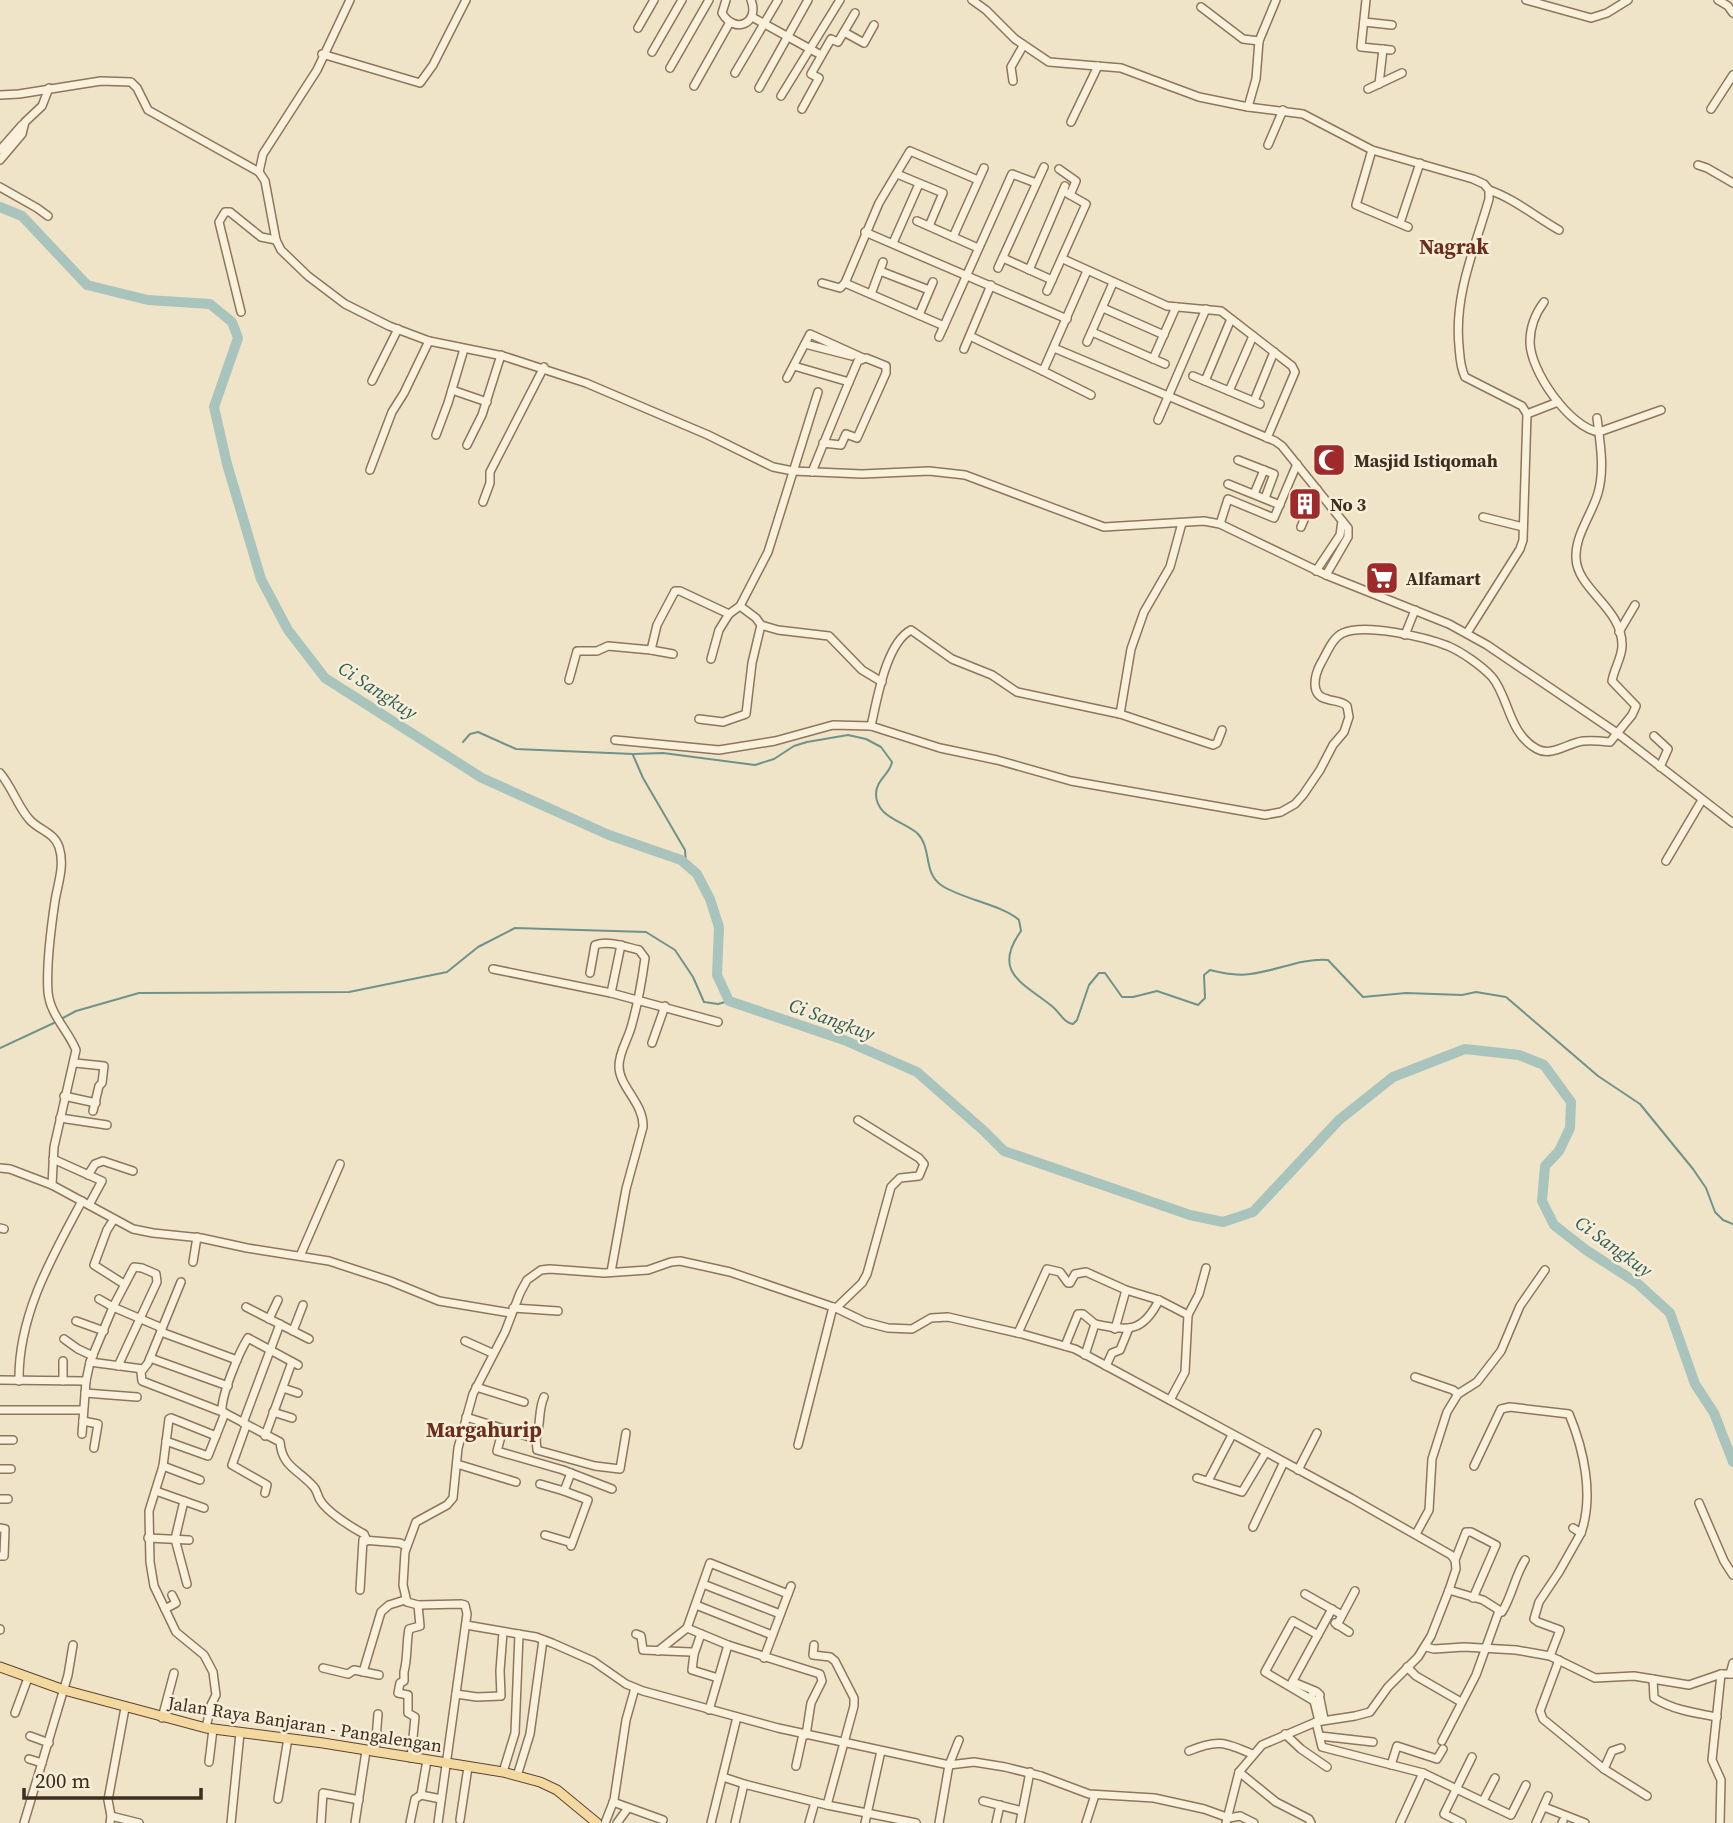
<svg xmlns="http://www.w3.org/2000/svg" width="1733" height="1823" font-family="'Source Serif 4',serif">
  <rect width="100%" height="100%" fill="#f0e4c8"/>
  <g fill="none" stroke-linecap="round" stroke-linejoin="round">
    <!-- stream -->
    <g stroke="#6f938a" stroke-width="2">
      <path d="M463,742L470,734L478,732L516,749L633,754L663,753L755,765L774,759L794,746L807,742L848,735L866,739L881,747L892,762C890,774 876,780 876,794C876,817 903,821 917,833C932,847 923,873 941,885C961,899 1003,905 1019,920L1021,931C991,973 1024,983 1053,1007C1060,1013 1064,1023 1073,1024L1077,1020L1089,985L1099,973H1105L1122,997H1133L1157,991L1198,1005L1205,998L1204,975L1210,970C1224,973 1236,976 1250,974C1277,971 1301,958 1328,960L1363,997L1406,993L1462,995L1476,992L1506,997L1598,1076L1640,1104L1693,1169L1706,1188L1715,1212L1723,1220L1733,1224"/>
      <path d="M633,755L643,778L685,850L686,864"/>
      <path d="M61,1019L76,1011L139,993L349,992L447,972L478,947L515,928L646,932L675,950L693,977L704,1002L718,1004L729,1001"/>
      <path d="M0,1048L56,1022"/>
    </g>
    <!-- river -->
    <path stroke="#a9c4bc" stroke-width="10" d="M0,207L22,216L87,285L148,300L210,304L232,322L238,338L214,407L227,464L261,579L288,630L325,678L482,778L609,835L681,860L697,874L710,899L719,927L717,975L729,1001L844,1040L917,1072L984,1131L1004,1151L1190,1215L1223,1222L1253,1212L1339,1120L1393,1077L1465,1049L1519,1055L1544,1065L1571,1102L1570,1128L1559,1151L1545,1166L1542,1201L1554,1225L1586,1250L1637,1283L1670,1313L1695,1384L1714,1413L1733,1462"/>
    <defs>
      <g id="minor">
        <path d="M726,0L722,13C735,35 760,23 751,0"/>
        <path d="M972,0L986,10L1015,39L1049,62L1121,68L1199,97L1248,107L1256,79L1259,41L1276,0"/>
        <path d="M1366,0L1361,47L1391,50"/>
        <path d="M1526,0L1591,18L1607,13L1628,0"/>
        <path d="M1718,0L1728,6L1733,13"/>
        <path d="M1201,7L1243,39L1259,41"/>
        <path d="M752,17L821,55"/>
        <path d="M1364,22L1392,25"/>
        <path d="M638,28L654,0"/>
        <path d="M844,32L864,43L874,25"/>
        <path d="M652,52L682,0"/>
        <path d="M322,54L420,83L433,65L466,0"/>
        <path d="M670,68L709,0"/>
        <path d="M735,73L778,0"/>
        <path d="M1013,81L1011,67L1023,46"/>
        <path d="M1379,84L1383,49"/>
        <path d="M694,86L730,22"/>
        <path d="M759,88L808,0"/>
        <path d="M1368,89L1402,73"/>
        <path d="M0,95L19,94L101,81L131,82L137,88L148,110L259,172L265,181L276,240L281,250L308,276L345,304L389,326L429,341L503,356L586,383L708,435L773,467L793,471L862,474L929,471L965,475L1104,527L1204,521L1220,524L1326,575L1449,624L1487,645L1617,733L1733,823"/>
        <path d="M781,96L840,0"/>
        <path d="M1248,107L1303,114L1372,150L1473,179L1484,184L1489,190V199C1475,248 1454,294 1459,346C1460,357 1460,367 1465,377L1522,406L1527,414L1523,540L1520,549L1467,633"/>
        <path d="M802,109L819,78L811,74L831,39L838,42L855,13"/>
        <path d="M1711,109L1733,75"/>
        <path d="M1071,122L1098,66"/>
        <path d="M1268,145L1283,110"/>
        <path d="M0,150L22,125"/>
        <path d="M1372,150L1356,205L1408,227"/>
        <path d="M0,160L22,134L25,122L42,106L49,88"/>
        <path d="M1698,165L1707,168L1733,183"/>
        <path d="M1059,169L1076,181L1070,195"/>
        <path d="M259,172L263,154L317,70L350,0"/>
        <path d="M897,174L943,193L929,226"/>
        <path d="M0,187L37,208L48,216"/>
        <path d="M1489,190C1513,198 1536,217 1559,230"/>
        <path d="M917,221L978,248"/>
        <path d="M1400,223L1420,163"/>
        <path d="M865,232L1067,319"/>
        <path d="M953,237L984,168"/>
        <path d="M893,243L919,184"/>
        <path d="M1003,258L1052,280"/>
        <path d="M1063,259L1167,306L1221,311L1292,366L1295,372L1267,438"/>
        <path d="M998,268L1044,167"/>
        <path d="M1029,270L1065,186"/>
        <path d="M880,271L929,290"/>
        <path d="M1087,271L1043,371L1091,395"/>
        <path d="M822,283L840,288L845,283L879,203L910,151L978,180"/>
        <path d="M845,283L944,326"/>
        <path d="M1047,291L1086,204L1063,191"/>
        <path d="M871,294L883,262"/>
        <path d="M1544,302C1535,314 1530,326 1530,342C1530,371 1570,428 1599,432L1661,410"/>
        <path d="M1103,308L1164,335"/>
        <path d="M241,312L219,222L225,212H230L261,237L276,240"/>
        <path d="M919,315L933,282"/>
        <path d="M1092,332L1165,364"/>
        <path d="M970,336L1043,371"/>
        <path d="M939,337L1012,174L1036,183"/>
        <path d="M1087,342L1113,283"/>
        <path d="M805,344L852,356"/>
        <path d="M1054,348L1275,441L1282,446L1348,528V537L1326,575"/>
        <path d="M964,349L991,285"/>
        <path d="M1153,359L1176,307"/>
        <path d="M794,366L849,382"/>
        <path d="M1193,376L1260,404"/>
        <path d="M787,378L810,334L863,358"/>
        <path d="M372,381L398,329"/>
        <path d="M1205,381L1231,319"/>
        <path d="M452,390L487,402"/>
        <path d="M1229,391L1253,336"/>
        <path d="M1254,401L1274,352"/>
        <path d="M1527,414L1558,402"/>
        <path d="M1158,420L1206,309"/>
        <path d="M436,435L448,403L464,349"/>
        <path d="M467,445L482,415L501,355"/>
        <path d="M1238,460L1274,474L1265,498"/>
        <path d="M370,470L392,412L404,393L429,341"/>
        <path d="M812,472C827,435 842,398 858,361L866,358L886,366V373L857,438L846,434L841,445L823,443"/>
        <path d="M1228,484L1280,505"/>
        <path d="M1254,494L1264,470"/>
        <path d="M483,502L490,483V472L544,367"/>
        <path d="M1483,517L1523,527"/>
        <path d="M1220,524L1228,499L1274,518L1297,464"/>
        <path d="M1301,527L1317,489"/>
        <path d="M1316,571L1340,535L1342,521"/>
        <path d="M761,625L778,630L829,636L862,670L882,682"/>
        <path d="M1619,632L1635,605"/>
        <path d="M1405,635L1415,610"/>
        <path d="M673,654L651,650L657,625L675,591H680L729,614L740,606L768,552L818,392"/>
        <path d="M711,659L719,630L729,614"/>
        <path d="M569,680L577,651H597L608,646L651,650"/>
        <path d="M1120,714L1213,745L1217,743L1222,730"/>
        <path d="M699,719L723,722L746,714L752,663L761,625L756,618L740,606"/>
        <path d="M871,726C877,700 886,643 911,630L952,659L992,675L1017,692L1120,714L1131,649L1144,612L1170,567L1182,523"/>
        <path d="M1654,736L1668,749L1660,767"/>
        <path d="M615,740L719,750L775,741L833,725L871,726L940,748L997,760L1071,781L1265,815L1281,812L1295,804L1303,795L1320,770L1333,745L1344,732L1349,717L1347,706C1340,700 1335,702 1327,699C1309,695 1315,674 1321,663C1327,653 1332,638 1343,633C1365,623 1425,637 1448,646C1462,652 1482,666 1492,677C1509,697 1508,733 1537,749C1551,757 1568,743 1583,741C1592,740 1601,741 1610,742L1632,715L1636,706L1612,681C1614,669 1622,657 1622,646C1623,608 1577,590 1576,558C1575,535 1592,514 1598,493C1605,469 1600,442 1597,418"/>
        <path d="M0,773C12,787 17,805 29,819C38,830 54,832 59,847C65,865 58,883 55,901C51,928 46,965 48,992C50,1015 68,1030 76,1050L54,1147L52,1185"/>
        <path d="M1666,861L1702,800"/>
        <path d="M621,945L611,993L718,1022"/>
        <path d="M493,969L611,993"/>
        <path d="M590,973L595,945C609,940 625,947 639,950L645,958C642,980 638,1003 632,1024C629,1038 619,1051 619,1066C619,1087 644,1103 643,1127L626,1189L611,1272"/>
        <path d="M652,1043L665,1006"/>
        <path d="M75,1063L104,1066L102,1083L99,1086L93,1111"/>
        <path d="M64,1096L96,1103"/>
        <path d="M60,1118L107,1125"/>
        <path d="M53,1159L102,1181L89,1205"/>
        <path d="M0,1168L10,1169L52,1185L133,1229L153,1233L201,1238L247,1248L329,1261L390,1281L439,1301L511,1313"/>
        <path d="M88,1175L95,1164L103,1161L133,1171"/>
        <path d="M114,1219L107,1230L94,1265L124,1284"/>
        <path d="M0,1228L4,1229"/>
        <path d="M300,1256L340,1164"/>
        <path d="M193,1262L197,1237"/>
        <path d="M181,1282L148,1363L141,1372L142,1381L225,1413L280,1442C282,1466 297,1469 312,1485C317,1489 317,1495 320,1500C327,1512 351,1527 364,1534L367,1541"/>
        <path d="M99,1299L113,1307L134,1267L142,1268L156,1274L157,1282L118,1366"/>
        <path d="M246,1307L309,1339"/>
        <path d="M513,1308L558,1311"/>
        <path d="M836,1308L862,1283L867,1274L891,1187L900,1178L919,1176L924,1164L919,1158L858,1120"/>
        <path d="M269,1319L278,1300"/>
        <path d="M76,1321L104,1331"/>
        <path d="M1115,1329L1126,1290"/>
        <path d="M293,1331L303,1305"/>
        <path d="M161,1332L237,1360"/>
        <path d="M1018,1333L1047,1269L1060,1272L1068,1283H1070L1075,1274L1086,1272L1126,1290L1159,1300"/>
        <path d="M64,1339L78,1349L93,1356"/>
        <path d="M465,1341L492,1353"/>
        <path d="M1065,1346L1078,1314H1083L1095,1324"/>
        <path d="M1085,1355L1095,1324C1128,1331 1143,1333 1159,1300L1188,1315"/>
        <path d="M150,1358L228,1386"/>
        <path d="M63,1361V1381"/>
        <path d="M90,1362L143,1369"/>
        <path d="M1106,1366L1112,1353L1120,1350L1129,1328"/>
        <path d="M1415,1377L1453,1390L1458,1394"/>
        <path d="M0,1380L86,1381"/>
        <path d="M19,1381C18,1315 52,1257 82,1201"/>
        <path d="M476,1387L524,1402"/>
        <path d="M283,1388L298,1393"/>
        <path d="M85,1393L137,1397"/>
        <path d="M1170,1400L1185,1372L1188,1315L1199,1294L1206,1268"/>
        <path d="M0,1410H83"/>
        <path d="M222,1411C221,1396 239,1352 248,1338L298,1365"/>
        <path d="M273,1412L292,1418"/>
        <path d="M466,1417L536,1439L537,1450L595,1466L620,1469L626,1433"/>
        <path d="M83,1421L98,1424L94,1448"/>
        <path d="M243,1423L280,1324"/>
        <path d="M246,1426L232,1465L267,1485L265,1493"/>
        <path d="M503,1429L497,1451L563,1470L612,1489"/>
        <path d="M82,1434L86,1381L90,1362L113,1307L162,1328"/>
        <path d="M265,1436L292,1362"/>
        <path d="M536,1439C541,1425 538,1410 544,1397"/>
        <path d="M0,1440H13"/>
        <path d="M166,1441L208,1456L225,1413"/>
        <path d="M798,1445L833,1307"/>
        <path d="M457,1464L516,1482"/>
        <path d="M163,1466L200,1480"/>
        <path d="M1474,1466L1501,1409L1510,1407L1569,1414C1584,1450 1594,1496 1581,1533"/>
        <path d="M0,1469H11"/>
        <path d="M1298,1470L1317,1433"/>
        <path d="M571,1473L564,1491L588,1500L571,1546"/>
        <path d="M1197,1478L1242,1492L1266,1452"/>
        <path d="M1208,1481L1232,1435"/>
        <path d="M540,1484L564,1491"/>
        <path d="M156,1491L204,1508"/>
        <path d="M0,1499H8"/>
        <path d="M184,1501L175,1539L187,1584"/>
        <path d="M1699,1503L1724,1561L1733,1575"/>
        <path d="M1253,1527L1284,1462"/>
        <path d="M0,1528L5,1529L4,1556H0"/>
        <path d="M1416,1534L1429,1510L1432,1459L1447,1412L1458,1394L1477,1382L1501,1351L1520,1306L1545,1270"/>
        <path d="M545,1535L572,1543"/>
        <path d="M148,1538L189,1540"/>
        <path d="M1455,1560L1466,1532H1471L1496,1545L1473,1598"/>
        <path d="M703,1584L780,1614"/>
        <path d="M360,1590L363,1540L400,1543L406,1546"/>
        <path d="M1449,1590L1483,1600L1502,1612C1512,1596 1515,1576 1525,1560"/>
        <path d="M1305,1594L1342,1615"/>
        <path d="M696,1605L772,1635"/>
        <path d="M165,1609L176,1603L172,1595"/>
        <path d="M1335,1623L1349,1632"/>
        <path d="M466,1625L536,1637L552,1643L593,1661L626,1684L643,1691L778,1728L949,1765L974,1762L1005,1767L1041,1776L1089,1794L1154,1798L1204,1809L1229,1818L1240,1816L1254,1823"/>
        <path d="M1337,1625L1355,1591"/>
        <path d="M687,1628L710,1563L788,1594"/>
        <path d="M0,1630V1629"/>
        <path d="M636,1634L641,1636L643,1650L691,1652L694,1654L692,1670L718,1678"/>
        <path d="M814,1645L813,1655L830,1657L835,1661L854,1698V1706L827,1805"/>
        <path d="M1426,1647L1434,1649L1464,1647L1516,1650L1550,1656L1595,1678L1634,1676L1689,1685L1721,1674H1733"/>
        <path d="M658,1651L687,1628L728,1645"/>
        <path d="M694,1654L701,1634"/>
        <path d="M1550,1656L1560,1630L1538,1622L1534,1619L1539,1602L1559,1572L1581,1533L1573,1528"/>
        <path d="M764,1658L791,1586"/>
        <path d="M1559,1660L1540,1711L1543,1719L1604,1769L1612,1751L1621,1748"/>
        <path d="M1407,1667L1416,1676L1461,1702"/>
        <path d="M323,1668L348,1674L354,1670L379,1675"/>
        <path d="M363,1672L381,1612L389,1605L405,1600"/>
        <path d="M1730,1674L1733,1663"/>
        <path d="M1653,1679L1654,1698C1673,1710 1695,1713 1717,1717"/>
        <path d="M1293,1682L1315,1691"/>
        <path d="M1290,1686L1332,1609"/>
        <path d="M456,1694L477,1697L501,1696L500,1671L503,1632"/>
        <path d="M1311,1698L1313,1692H1317L1320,1695L1318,1700L1314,1701L1265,1672L1293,1621L1318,1635"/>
        <path d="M1320,1699L1324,1719"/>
        <path d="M1314,1701L1319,1721"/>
        <path d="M709,1710L728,1645L820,1674L822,1681L811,1703L806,1735"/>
        <path d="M15,1713L28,1678"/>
        <path d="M162,1718L174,1673"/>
        <path d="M1316,1722L1322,1747L1423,1773L1400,1823"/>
        <path d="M206,1728L211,1705L216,1695L213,1672L204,1655L176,1632L154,1586L150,1562L149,1511L163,1466L169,1419L171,1418L216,1436"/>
        <path d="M1285,1734L1301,1749L1327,1767"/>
        <path d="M30,1736L49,1743"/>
        <path d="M1320,1736L1373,1742"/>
        <path d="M1442,1741L1476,1675L1499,1611"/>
        <path d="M375,1751L378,1714"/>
        <path d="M1189,1751C1217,1739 1225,1742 1252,1754"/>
        <path d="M411,1758L415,1717L408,1713V1695L398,1693L400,1683L404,1681V1672C408,1657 406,1644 409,1629L420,1626L418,1605"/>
        <path d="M29,1759L42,1763"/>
        <path d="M209,1762L213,1729"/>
        <path d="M1391,1765L1397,1746L1437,1759L1443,1749"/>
        <path d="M796,1766L803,1734"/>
        <path d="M1604,1769L1647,1796"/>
        <path d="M503,1772L515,1733L519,1634"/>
        <path d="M1239,1772L1276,1802L1309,1819L1311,1823"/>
        <path d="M1423,1773L1511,1815L1526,1785"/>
        <path d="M517,1776L530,1734L543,1640"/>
        <path d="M723,1777L744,1784"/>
        <path d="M421,1795L441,1799"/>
        <path d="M278,1799L288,1738"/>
        <path d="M983,1801L1022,1811"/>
        <path d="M1483,1801L1495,1778"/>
        <path d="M613,1802L663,1820"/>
        <path d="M1544,1807L1585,1823"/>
        <path d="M111,1816L108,1800L125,1708"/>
        <path d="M460,1820L468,1767"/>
        <path d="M24,1823L68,1675L73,1645"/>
        <path d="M110,1823L111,1816L139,1823"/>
        <path d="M231,1823L240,1733"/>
        <path d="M321,1823L323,1793L359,1800"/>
        <path d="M355,1823L366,1751"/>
        <path d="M410,1823L415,1799L421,1795L427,1760"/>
        <path d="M438,1823L467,1614L465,1605L461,1604L418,1605L407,1602L403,1585L405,1552L416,1522L447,1505L453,1498L458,1448L473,1394L505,1332L520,1293L527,1280L541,1270L550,1269L604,1273L648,1270L671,1262L680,1261L730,1272L836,1308L865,1322L888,1328L912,1329L931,1318L948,1317L1022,1334L1075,1349L1351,1498L1451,1555L1455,1560L1456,1569L1449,1590L1431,1636L1418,1657L1388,1687L1370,1712L1355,1716L1316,1722L1262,1745L1239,1772L1226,1823"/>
        <path d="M605,1823L614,1800L626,1720L635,1688"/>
        <path d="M617,1823L628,1808"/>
        <path d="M711,1823L737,1717"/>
        <path d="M735,1823L744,1784L827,1805L916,1823"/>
        <path d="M809,1823L815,1802"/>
        <path d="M865,1823L881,1751"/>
        <path d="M939,1823L949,1765L959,1740"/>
        <path d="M996,1823L1000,1805"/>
        <path d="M1020,1823L1030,1772"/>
        <path d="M1086,1823L1095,1795"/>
        <path d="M1462,1823L1444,1814L1472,1757"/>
        <path d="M1536,1823L1548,1796"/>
        <path d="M1562,1823L1563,1821"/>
        <path d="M1720,1823L1721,1780L1712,1760L1721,1674"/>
      </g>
      <path id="major" d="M0,1667L64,1690L206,1728L323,1743L503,1772L540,1782L557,1790L597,1823"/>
    </defs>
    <!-- minor casing -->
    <use href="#minor" stroke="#8d765c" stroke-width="10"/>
    <!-- major casing -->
    <use href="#major" stroke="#5b4430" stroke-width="11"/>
    <!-- minor -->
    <use href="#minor" stroke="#faf1dc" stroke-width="7"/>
    <!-- major -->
    <use href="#major" stroke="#f3d9a0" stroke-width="9"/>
  </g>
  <!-- icons -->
  <defs>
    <symbol id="mosque-square" viewBox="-11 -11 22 22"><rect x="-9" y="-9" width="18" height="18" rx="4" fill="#9e2a2b" stroke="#f7eed8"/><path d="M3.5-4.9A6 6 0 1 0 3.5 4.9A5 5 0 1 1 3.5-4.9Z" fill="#fff"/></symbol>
    <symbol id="building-square" viewBox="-11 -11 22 22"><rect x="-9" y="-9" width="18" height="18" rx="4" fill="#9e2a2b" stroke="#f7eed8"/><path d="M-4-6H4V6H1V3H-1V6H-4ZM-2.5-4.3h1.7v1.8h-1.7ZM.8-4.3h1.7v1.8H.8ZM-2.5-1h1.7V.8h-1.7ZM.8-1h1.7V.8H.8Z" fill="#fff"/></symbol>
    <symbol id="supermarket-square" viewBox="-11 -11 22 22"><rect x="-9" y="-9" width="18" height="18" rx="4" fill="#9e2a2b" stroke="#f7eed8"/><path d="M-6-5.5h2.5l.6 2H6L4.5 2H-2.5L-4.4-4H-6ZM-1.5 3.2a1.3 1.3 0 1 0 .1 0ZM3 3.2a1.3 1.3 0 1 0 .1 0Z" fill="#fff"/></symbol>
  </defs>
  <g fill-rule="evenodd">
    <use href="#mosque-square" x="1310" y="441" width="38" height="38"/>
    <use href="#building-square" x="1286" y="485" width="38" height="38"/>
    <use href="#supermarket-square" x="1363" y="559" width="38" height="38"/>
  </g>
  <g text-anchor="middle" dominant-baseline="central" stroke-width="5" stroke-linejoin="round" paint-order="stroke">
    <!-- poi labels -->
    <g font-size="18" font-weight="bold" fill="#3d2e20" stroke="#f7eed8" text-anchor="start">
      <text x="1354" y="460">Masjid Istiqomah</text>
      <text x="1330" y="504">No 3</text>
      <text x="1406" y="578">Alfamart</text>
    </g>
    <!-- street labels -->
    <g font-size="18" fill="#3d2e20" stroke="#f7eed8">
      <text transform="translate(305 1724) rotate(9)">Jalan Raya Banjaran - Pangalengan</text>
    </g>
    <!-- water labels -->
    <g font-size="19" font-style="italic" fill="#2f5d5a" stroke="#f7eed8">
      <text transform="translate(378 690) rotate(33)">Ci Sangkuy</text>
      <text transform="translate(832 1019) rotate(20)">Ci Sangkuy</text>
      <text transform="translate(1614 1246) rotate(36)">Ci Sangkuy</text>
    </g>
    <!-- quarter labels -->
    <g font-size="21" font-weight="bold" fill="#6b2e1e" stroke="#f7eed8">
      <text x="1454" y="246">Nagrak</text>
      <text x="484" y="1429">Margahurip</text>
    </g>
  </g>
  <!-- scale -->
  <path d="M24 1788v10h177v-10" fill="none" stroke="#3d2e20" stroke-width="3.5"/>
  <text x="35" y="1788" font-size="21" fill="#3d2e20" stroke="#f7eed8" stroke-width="5" paint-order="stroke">200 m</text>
</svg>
